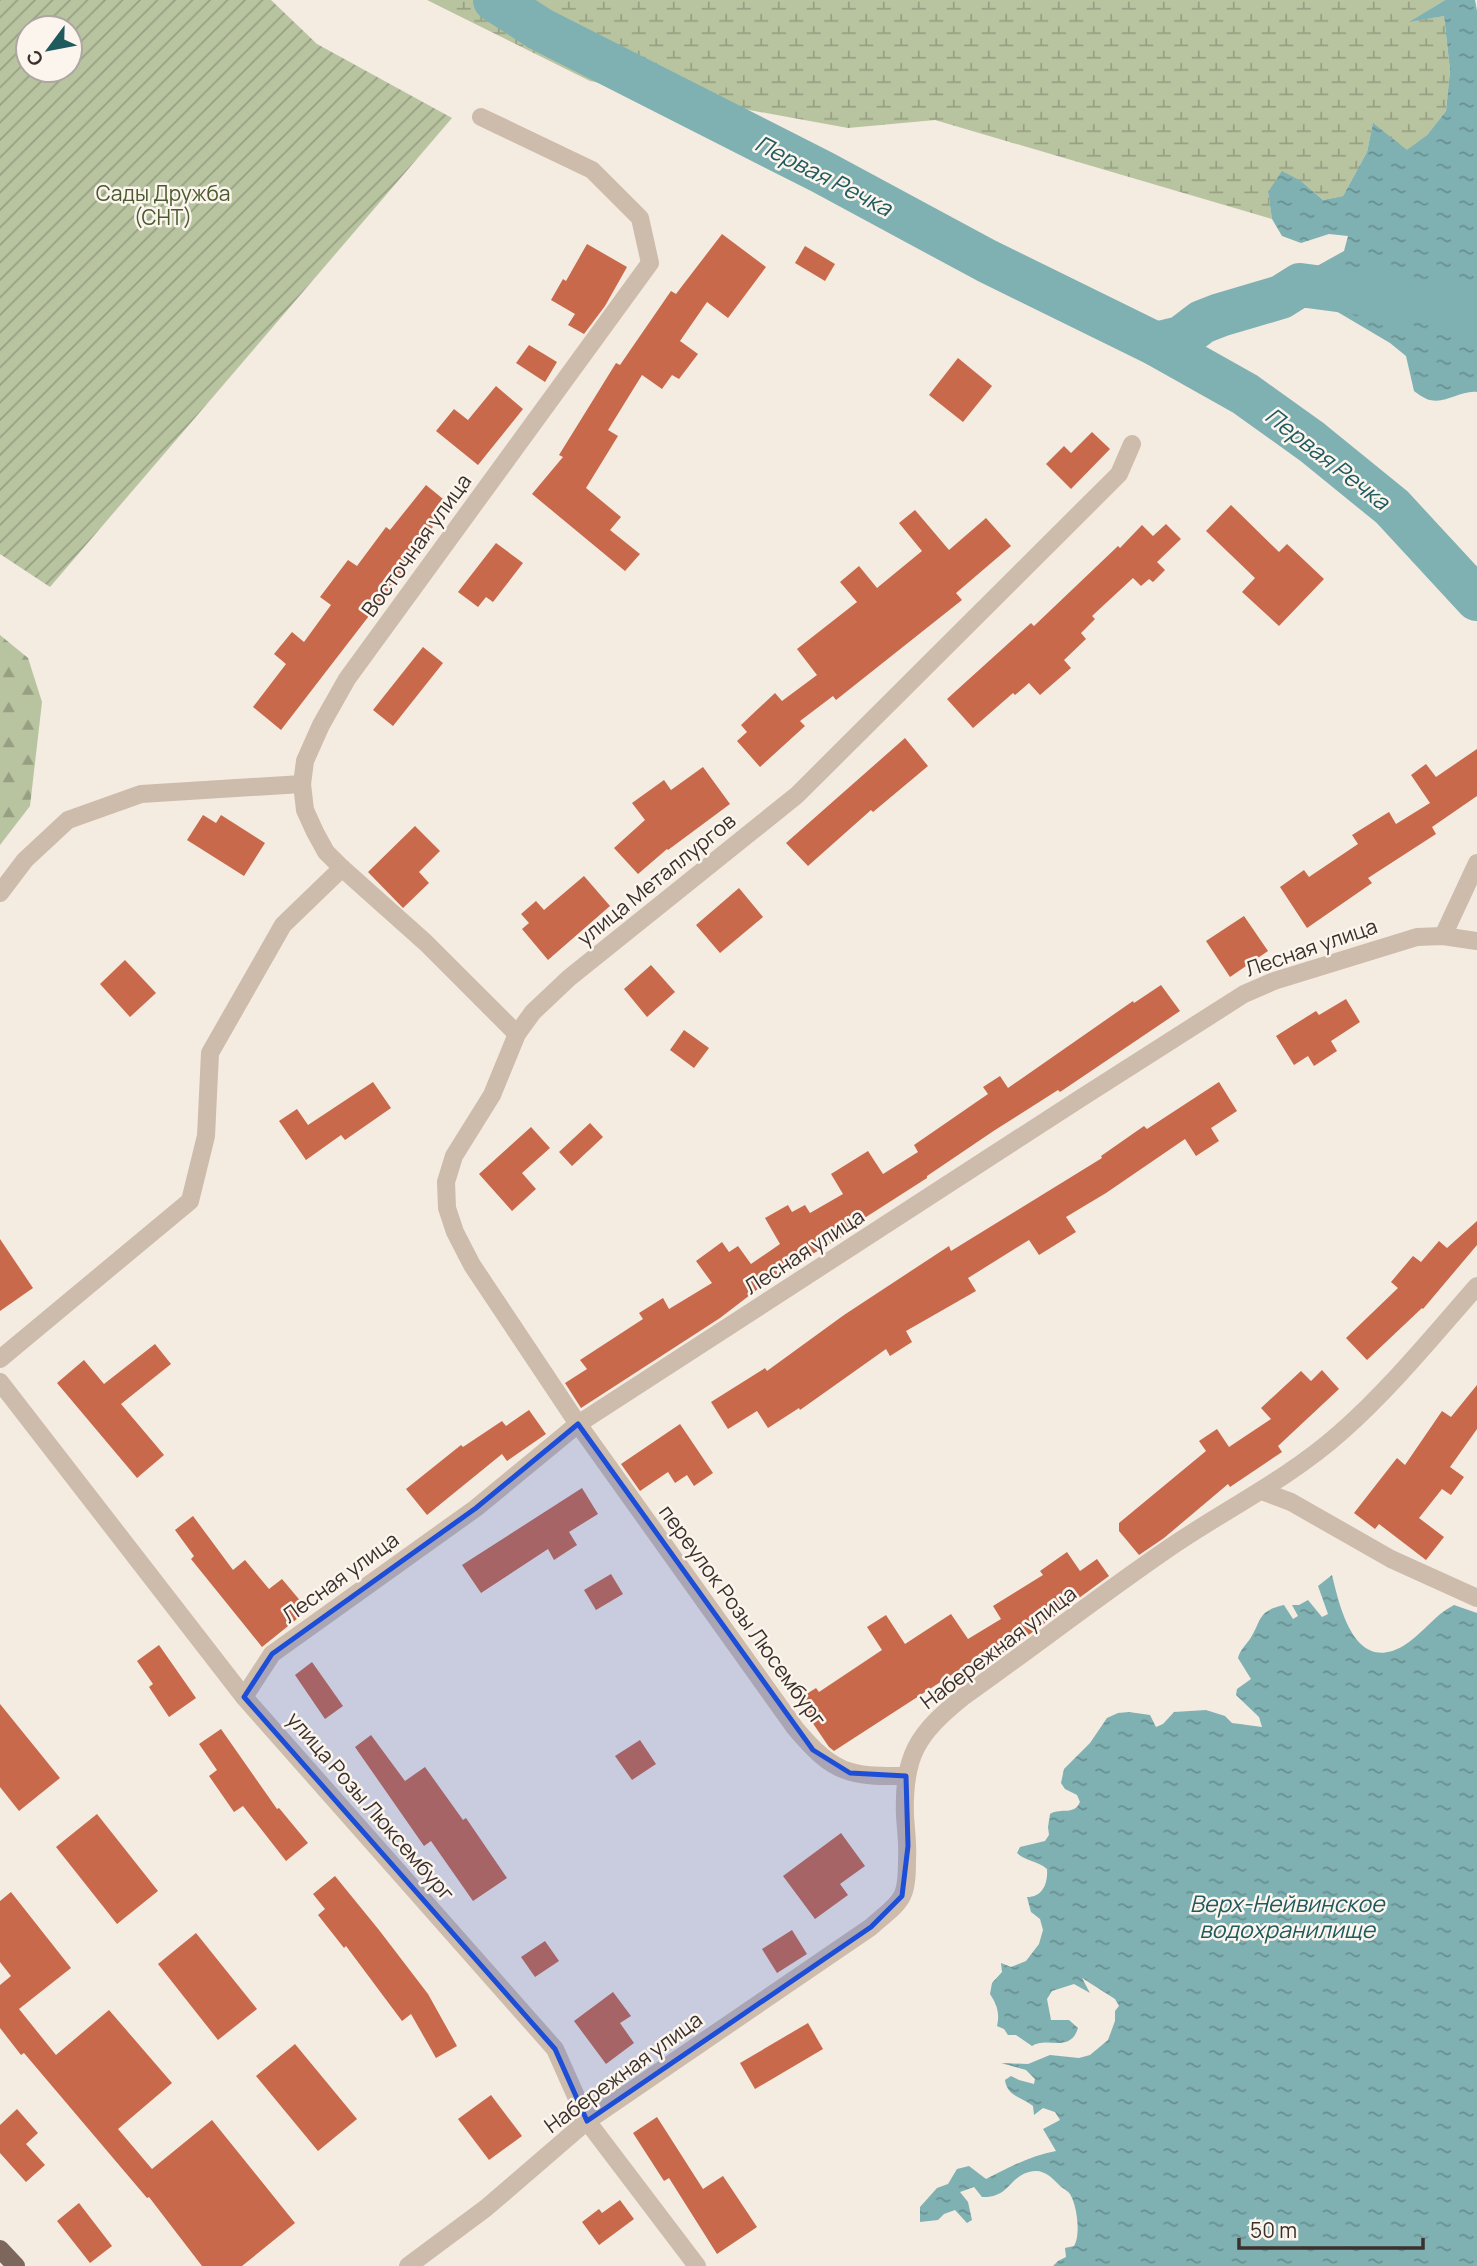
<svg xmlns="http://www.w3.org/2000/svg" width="1477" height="2266" font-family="Manrope,sans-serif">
  <defs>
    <pattern id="forest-firs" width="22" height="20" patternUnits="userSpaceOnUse" patternTransform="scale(1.75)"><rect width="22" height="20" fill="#b8c4a0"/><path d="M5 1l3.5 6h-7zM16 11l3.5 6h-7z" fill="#97a083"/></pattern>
    <pattern id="wetland-marsh" width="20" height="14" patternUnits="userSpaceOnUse" patternTransform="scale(1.75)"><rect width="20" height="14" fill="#b8c4a0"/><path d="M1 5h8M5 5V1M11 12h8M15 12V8" fill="none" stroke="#97a083"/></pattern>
    <pattern id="garden-furrows" width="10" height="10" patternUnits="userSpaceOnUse" patternTransform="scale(1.75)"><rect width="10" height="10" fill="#b8c4a0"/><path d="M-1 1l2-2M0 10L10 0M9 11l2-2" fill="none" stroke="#97a083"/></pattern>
    <pattern id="water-ripples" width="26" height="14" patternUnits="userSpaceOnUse" patternTransform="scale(1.75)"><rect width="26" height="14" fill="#7fb0b2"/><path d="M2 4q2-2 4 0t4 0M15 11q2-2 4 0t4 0" fill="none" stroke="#699091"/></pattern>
  </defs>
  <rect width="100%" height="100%" fill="#f4ebe1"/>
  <!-- forest -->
  <path fill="url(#forest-firs)" d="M0,635L28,658L42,702L30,806L0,845Z"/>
  <!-- wetland -->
  <path fill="url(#wetland-marsh)" d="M427,0H1445L1411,21L1444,16L1450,70L1446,111L1427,135L1407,151L1373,124L1367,152L1343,196L1323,200L1301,181L1268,192L1272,219L935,120L848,128L590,81Z"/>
  <!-- garden -->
  <path fill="url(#garden-furrows)" fill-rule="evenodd" d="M0,0H271L317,44L452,118L50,587L0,554ZM28,28H70V70H28Z"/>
  <!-- water -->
  <g fill="url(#water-ripples)">
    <path d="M1445,0H1475L1477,11V392C1461,390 1446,404 1430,400C1425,399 1418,394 1414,391L1406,356L1390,343L1314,298L1300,285L1317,266L1344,251L1348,236L1329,234L1301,243L1282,236L1272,219L1268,192L1282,171L1301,181L1323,200L1343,196L1367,152L1373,123L1407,150L1427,135L1446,111L1450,70L1444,16L1409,22Z"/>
    <path d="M1332,1575C1340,1608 1355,1674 1403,1646C1422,1635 1434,1615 1454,1605L1477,1613V2266H1053L1058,2261L1066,2257L1065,2248L1074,2246C1081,2235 1077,2205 1070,2194C1068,2191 1064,2189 1061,2187C1052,2178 1044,2168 1029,2172C1008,2178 1009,2198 982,2197L974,2187L960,2192L968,2202L972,2220L967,2223L955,2210L944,2214L938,2220L920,2222V2207L937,2188L948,2184L957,2169L969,2166L986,2179C1008,2168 1032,2155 1056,2151L1043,2129L1060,2120L1055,2112L1043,2108L1034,2115L1033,2106C1021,2097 1007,2096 1005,2080L1011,2076L1019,2080L1034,2084L1035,2079L1026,2070L1001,2063L1028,2064L1050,2055L1079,2058L1090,2055L1108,2040L1115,2021V2011L1119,2006L1115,1999L1082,1978L1090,1993L1074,1984L1052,1991L1047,1999L1051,2020H1069L1078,2028C1070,2054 1047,2036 1032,2046L1016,2035H1008L1004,2029L997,2026C1000,2013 997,2005 990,1994L992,1983L1002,1972L1001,1963L1011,1967L1026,1961L1039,1944L1043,1930L1040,1919L1031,1912L1027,1897C1043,1897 1048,1883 1047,1869C1038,1861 1025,1861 1017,1853L1020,1847L1045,1841L1049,1835L1048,1827L1050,1814C1062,1807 1074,1816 1080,1802L1077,1795L1065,1789L1061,1783L1064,1769L1090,1743L1107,1718L1118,1713L1129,1712L1150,1715L1156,1727L1163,1724L1174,1712L1206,1710L1225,1716L1232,1723L1262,1727L1259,1717L1236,1695L1237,1689L1251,1679L1238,1658C1240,1650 1245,1646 1250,1639C1262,1620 1257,1611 1284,1605L1293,1619L1298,1616L1292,1605H1299L1308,1600L1322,1617L1328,1614L1318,1586Z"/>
  </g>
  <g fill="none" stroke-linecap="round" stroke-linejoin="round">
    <!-- river -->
    <g stroke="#7fb0b2" stroke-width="44">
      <path d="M495,0L540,29L822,172L987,261L1156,344L1245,394L1312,442L1392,507L1477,599"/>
      <path d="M1156,344L1181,338L1202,322L1220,315L1281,297L1300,285L1451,305L1477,319"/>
    </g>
  </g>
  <!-- building -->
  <g fill="#c8694b">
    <path d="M722,234L766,267L728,318L707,302L680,341L698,354L679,379L672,375L662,389L642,375L608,430L618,436L586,488L621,517L610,530L640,554L625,571L532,494L563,457L559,455L616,363L620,365L671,291L676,294Z"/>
    <path d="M587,244L627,267L605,306L584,334L568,325L575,314L551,300L563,279L566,281Z"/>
    <path d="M805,246L835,264L825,281L795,263Z"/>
    <path d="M529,345L557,362L545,382L516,363Z"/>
    <path d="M958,358L992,386L963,422L929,395Z"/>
    <path d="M496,386L523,409L478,465L436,431L454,409L468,420Z"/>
    <path d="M1092,432L1110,449L1071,489L1046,464L1064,446L1071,453Z"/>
    <path d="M426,485L448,503L430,524L433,527L415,549L419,551L281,730L253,707L286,664L274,654L292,632L304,642L331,605L320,597L348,560L357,566L386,527L390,530Z"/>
    <path d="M1231,505L1279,552L1287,544L1324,579L1279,626L1242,592L1255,578L1206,531Z"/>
    <path d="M915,510L949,550L986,518L1011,546L956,593L962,600L836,700L833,696L800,721L805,726L760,767L737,741L747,732L741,725L775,693L782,701L817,675L797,649L857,602L840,582L859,566L877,588L922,551L899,523Z"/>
    <path d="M1166,524L1181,539L1157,562L1165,570L1153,582L1149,579L1141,586L1133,578L1092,616L1095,619L1081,633L1086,639L1064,660L1071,668L1040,695L1029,683L1015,695L1013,693L973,728L947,699L1031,623L1034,626L1118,546L1120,548L1142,525L1153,536Z"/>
    <path d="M496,543L523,563L493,602L486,597L478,607L458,592Z"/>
    <path d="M423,647L443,663L393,726L373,710Z"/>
    <path d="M905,738L928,766L873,812L871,810L808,866L786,843Z"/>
    <path d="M1477,749V796L1432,827L1436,834L1368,878L1372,883L1307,928L1280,887L1304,870L1309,877L1358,844L1352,835L1389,812L1396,824L1430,803L1411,775L1426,764L1436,777Z"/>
    <path d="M703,767L730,804L668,850L667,849L638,874L614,848L645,820L632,803L664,780L671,790Z"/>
    <path d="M203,815L216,823L221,815L265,843L244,876L187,840Z"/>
    <path d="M415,826L440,851L419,872L429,883L403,908L368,872Z"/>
    <path d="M584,876L610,906L548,960L522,929L529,923L521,914L536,901L544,910Z"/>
    <path d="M739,888L763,917L720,953L696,925Z"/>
    <path d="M1244,916L1268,951L1230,977L1206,941Z"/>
    <path d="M125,960L156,993L130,1017L100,984Z"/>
    <path d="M651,965L675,992L647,1017L624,989Z"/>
    <path d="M1161,985L1180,1011L1060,1092L1058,1090L995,1130L927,1176V1178L852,1226L854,1230L776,1275L720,1318L581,1408L565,1383L587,1369L580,1360L643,1319L639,1313L663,1298L669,1309L712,1283L696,1261L722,1242L729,1252L738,1246L751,1264L780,1244L765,1218L788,1205L792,1212L805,1205L810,1213L843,1194L831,1174L868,1151L883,1174L918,1152L914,1145L988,1094L983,1087L1000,1076L1008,1088L1133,1001L1134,1003Z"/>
    <path d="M1346,999L1360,1022L1331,1041L1337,1051L1314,1066L1308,1056L1294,1065L1276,1036L1316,1011L1319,1015Z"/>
    <path d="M684,1030L709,1048L694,1068L670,1050Z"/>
    <path d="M373,1082L391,1108L345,1140L341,1135L306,1160L279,1121L297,1109L308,1125Z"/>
    <path d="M1219,1082L1237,1111L1211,1128L1219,1141L1196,1156L1185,1139L1106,1193L1066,1217L1076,1232L1039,1255L1029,1240L968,1278L976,1291L906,1331L912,1342L890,1356L886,1349L800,1410L799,1408L768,1428L757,1411L728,1429L711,1402L765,1368L767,1371L844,1315L949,1246L951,1251L1102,1158L1101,1156L1144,1126L1147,1129Z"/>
    <path d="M590,1123L603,1137L572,1166L559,1152Z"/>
    <path d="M531,1127L550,1148L522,1173L536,1189L512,1211L479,1174Z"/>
    <path d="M1477,1221V1245L1423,1309L1422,1308L1367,1360L1346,1338L1398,1288L1391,1282L1413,1256L1421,1262L1439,1241L1447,1248Z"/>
    <path d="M0,1239L33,1288L0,1311Z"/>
    <path d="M155,1344L171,1364L121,1404L164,1455L137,1478L57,1383L84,1360L104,1384Z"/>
    <path d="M1322,1370L1339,1389L1278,1446L1282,1452L1230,1487L1228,1484L1164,1538L1139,1555L1119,1531V1523L1206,1451L1199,1441L1217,1429L1229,1447L1271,1419L1261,1408L1301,1371L1311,1381Z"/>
    <path d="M1477,1385V1429L1450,1467L1464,1477L1451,1495L1442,1489L1419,1518L1444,1537L1426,1560L1379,1524L1375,1529L1354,1513L1397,1458L1405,1465L1442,1411L1451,1417Z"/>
    <path d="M529,1410L546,1434L507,1461L502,1454L427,1515L406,1489L461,1445L463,1447L502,1421L506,1426Z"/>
    <path d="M680,1424L713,1473L694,1486L687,1475L675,1483L668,1472L640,1491L621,1464Z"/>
    <path d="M582,1488L598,1514L569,1532L577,1545L554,1560L548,1549L481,1593L462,1565Z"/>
    <path d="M193,1516L233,1570L245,1560L269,1589L282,1579L308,1610L262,1647L191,1559L194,1556L175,1530Z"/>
    <path d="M1067,1552L1080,1571L1097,1559L1109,1576L1015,1645L994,1658L990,1650L834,1751L829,1747L797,1700L816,1688L819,1692L882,1650L867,1627L886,1615L905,1644L951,1614L968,1639L1001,1619L993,1606L1043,1575L1040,1571Z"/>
    <path d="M611,1574L623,1594L596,1610L584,1590Z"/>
    <path d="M159,1645L196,1698L169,1717L149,1687L153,1684L137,1661Z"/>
    <path d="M312,1662L343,1706L325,1719L295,1675Z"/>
    <path d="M0,1704L60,1778L19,1811L0,1787Z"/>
    <path d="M221,1729L277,1809L279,1808L308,1843L286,1861L243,1806L234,1812L209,1776L217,1770L199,1744Z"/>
    <path d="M371,1735L405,1781L425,1767L463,1820L466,1818L507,1878L473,1901L431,1841L424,1846L355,1747Z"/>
    <path d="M640,1740L656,1764L632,1780L615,1756Z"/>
    <path d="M97,1814L158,1891L117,1924L56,1847Z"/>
    <path d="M841,1833L865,1866L840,1884L848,1895L815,1919L783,1876Z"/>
    <path d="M335,1876L379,1930L428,1994L457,2046L436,2058L411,2014L402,2021L346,1946L344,1948L318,1915L325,1909L313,1894Z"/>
    <path d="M11,1892L71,1968L19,2009L56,2055L109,2010L172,2083L118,2129L152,2169L212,2120L295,2223L242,2266H202L149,2197L147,2198L24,2053L21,2055L0,2028V1985L11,1976L0,1962V1901Z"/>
    <path d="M792,1930L807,1954L777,1973L762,1949Z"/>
    <path d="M196,1933L257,2009L218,2040L158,1964Z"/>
    <path d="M545,1941L559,1961L535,1977L521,1957Z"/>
    <path d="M613,1992L631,2016L620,2023L634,2043L606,2064L574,2021Z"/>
    <path d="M808,2023L823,2049L755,2089L740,2063Z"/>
    <path d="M295,2044L357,2119L318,2151L256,2076Z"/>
    <path d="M491,2095L522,2136L489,2160L458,2119Z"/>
    <path d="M17,2109L38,2133L26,2144L45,2165L26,2182L0,2153V2125Z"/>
    <path d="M657,2117L703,2189L723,2176L757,2227L717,2254L669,2178L664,2181L633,2133Z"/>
    <path d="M620,2200L634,2219L599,2245L582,2222L599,2209L602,2213Z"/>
    <path d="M79,2203L112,2246L90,2263L57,2221Z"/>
  </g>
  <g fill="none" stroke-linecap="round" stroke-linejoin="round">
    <!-- minor -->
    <g stroke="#cdbbac" stroke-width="18">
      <path d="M481,117L592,170L640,218L650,263L347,679L321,725L305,761L302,784L305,810L315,832L326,852L342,868L426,943L517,1034"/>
      <path d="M0,893L25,860L68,820L141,794L302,784"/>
      <path d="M1443,936L1477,863"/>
      <path d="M0,1359L190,1201L206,1136L210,1053L283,925L342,868"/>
      <path d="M0,1382L244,1697L555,2049L587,2121L697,2266"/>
      <path d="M1262,1491L1291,1502L1391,1559L1477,1598"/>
      <path d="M244,1697L272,1654L476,1508L578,1424L1081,1098L1244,994L1274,981L1417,937L1443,936L1477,941"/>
      <path d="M906,1776C848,1777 833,1773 795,1728L578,1424L472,1265L455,1232L447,1208L446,1182L454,1156L492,1095L517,1034L533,1012L569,978L797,795L1119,474L1132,444"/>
      <path d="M408,2266L486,2208L587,2121L871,1927C880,1918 896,1908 902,1896C907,1887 907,1870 907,1859C908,1845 906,1831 905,1816C903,1756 917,1734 963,1697C1032,1648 1099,1596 1169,1548C1226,1509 1288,1479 1340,1433C1390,1389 1433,1336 1477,1286"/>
    </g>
    <!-- major -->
    <path stroke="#7d675c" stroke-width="18" d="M0,2249L16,2266"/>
  </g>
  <!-- marked area -->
  <path fill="#1d4ed8" fill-opacity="0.2" stroke="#1d4ed8" stroke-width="5" stroke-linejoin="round" d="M578,1424L813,1750L850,1773L906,1776L908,1846L902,1896L871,1927L587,2121L555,2049L244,1697L272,1654L476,1508Z"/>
  <g text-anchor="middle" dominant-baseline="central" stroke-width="5" stroke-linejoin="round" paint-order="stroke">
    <!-- park labels -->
    <g font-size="21" fill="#4a5a2e" stroke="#fbf5ee">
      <text x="163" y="193">Сады Дружба<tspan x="163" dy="24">(СНТ)</tspan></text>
    </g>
    <!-- street labels -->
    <g font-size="21" fill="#3b302b" stroke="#fbf5ee">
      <text transform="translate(416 545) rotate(-54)">Восточная улица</text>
      <text transform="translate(656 879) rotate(-39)">улица Металлургов</text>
      <text transform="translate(1311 947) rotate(-19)">Лесная улица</text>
      <text transform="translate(804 1251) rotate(-33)">Лесная улица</text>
      <text transform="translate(340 1577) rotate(-36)">Лесная улица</text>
      <text transform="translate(743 1615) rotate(54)">переулок Розы Люсембург</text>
      <text transform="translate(998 1647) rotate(-37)">Набережная улица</text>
      <text transform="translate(371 1806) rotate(49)">улица Розы Люксембург</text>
      <text transform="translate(623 2072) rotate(-36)">Набережная улица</text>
    </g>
    <!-- water labels -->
    <g font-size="23" font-style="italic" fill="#1f5a5e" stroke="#fbf5ee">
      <text transform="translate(824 175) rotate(27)">Первая Речка</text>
      <text transform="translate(1328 458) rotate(38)">Первая Речка</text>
      <text x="1287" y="1903">Верх-Нейвинское<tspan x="1287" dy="26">водохранилище</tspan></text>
    </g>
  </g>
  <!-- north arrow -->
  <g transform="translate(49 49) rotate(238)"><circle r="33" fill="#fbf5ee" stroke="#aea6a0" stroke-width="2"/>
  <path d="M0-5L12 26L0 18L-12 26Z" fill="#1f5a5e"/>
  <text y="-10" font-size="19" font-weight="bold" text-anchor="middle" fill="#3b302b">С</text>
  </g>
  <!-- scale -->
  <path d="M1239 2238v10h184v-10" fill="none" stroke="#3b302b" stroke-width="3.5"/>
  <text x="1250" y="2238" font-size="21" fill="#3b302b" stroke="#fbf5ee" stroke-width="5" paint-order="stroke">50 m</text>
</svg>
